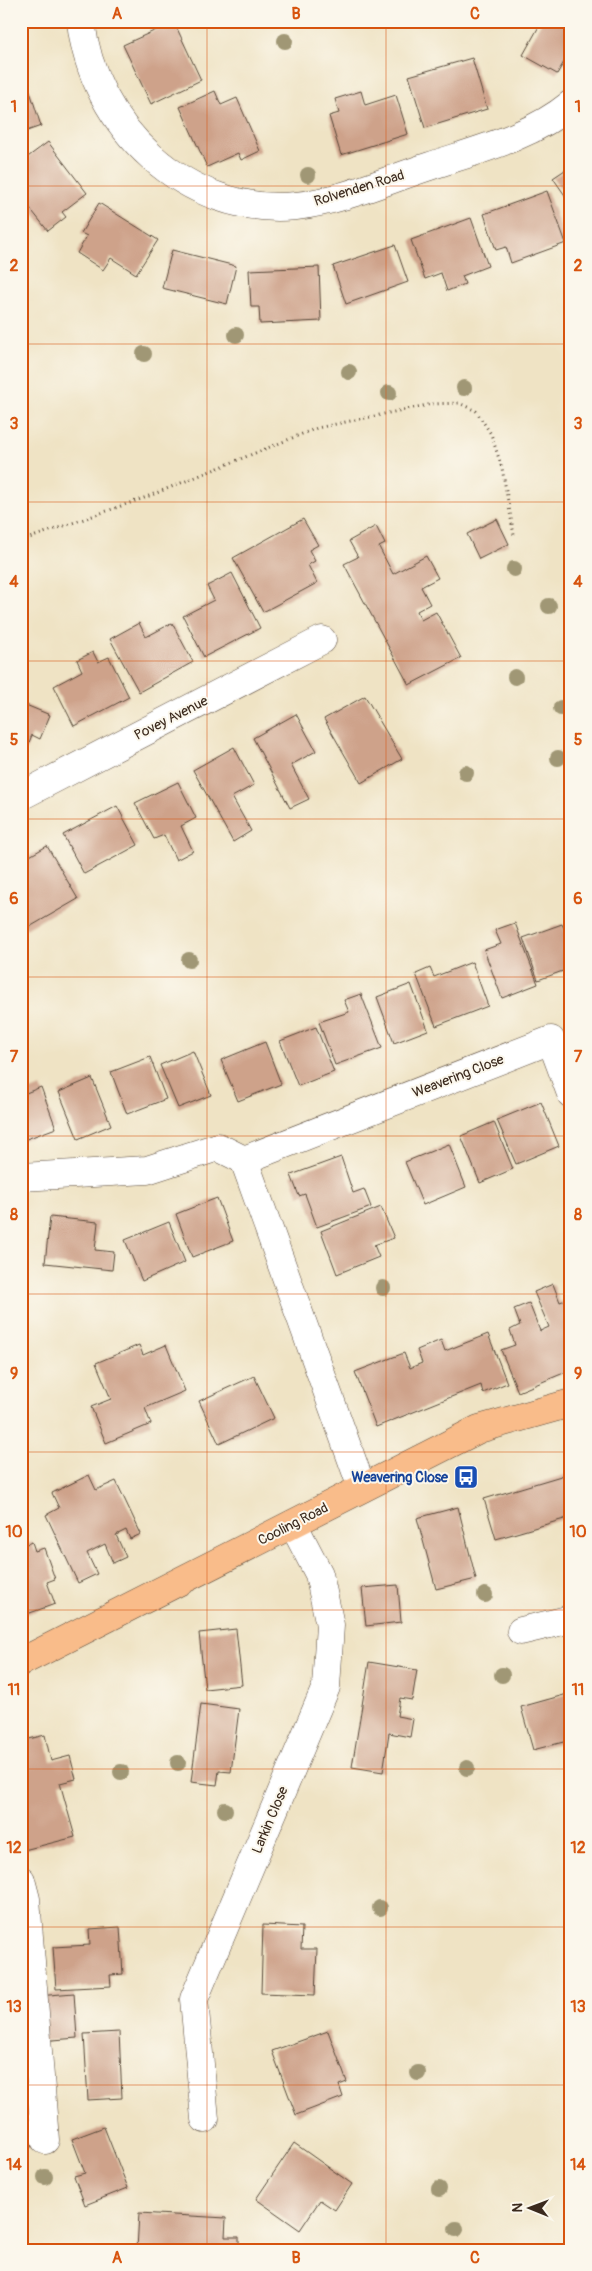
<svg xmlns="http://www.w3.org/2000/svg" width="592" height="2271" font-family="Pangolin,sans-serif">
  <rect width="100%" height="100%" fill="#fbf7ec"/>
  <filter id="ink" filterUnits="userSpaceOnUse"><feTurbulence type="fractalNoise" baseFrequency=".02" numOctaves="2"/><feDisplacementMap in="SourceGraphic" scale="10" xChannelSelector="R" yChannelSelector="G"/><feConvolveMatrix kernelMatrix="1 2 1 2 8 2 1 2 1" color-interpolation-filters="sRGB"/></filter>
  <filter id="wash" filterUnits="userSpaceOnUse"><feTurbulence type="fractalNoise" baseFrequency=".0096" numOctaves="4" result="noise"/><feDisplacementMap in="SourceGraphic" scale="20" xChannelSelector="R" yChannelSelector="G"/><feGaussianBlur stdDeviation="1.12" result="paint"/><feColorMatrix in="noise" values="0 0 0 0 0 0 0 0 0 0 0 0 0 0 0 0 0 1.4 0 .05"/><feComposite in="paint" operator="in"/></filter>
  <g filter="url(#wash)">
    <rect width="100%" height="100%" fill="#efe3c4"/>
    <g id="blocks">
      <!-- building -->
      <g fill="#cea28a">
        <path d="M542,21H571V50L557,74L523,55Z"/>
        <path d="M174,22L201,80L151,104L123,45Z"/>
        <path d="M472,58L487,109L425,128L409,76Z"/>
        <path d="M21,63L41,126L21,133Z"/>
        <path d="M215,91L221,105L237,98L260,151L241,160L238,153L207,167L180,107Z"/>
        <path d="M361,91L365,105L396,95L408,134L341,155L329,116L339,113L335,99Z"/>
        <path d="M48,142L87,193L62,212L66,217L48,231L21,197V162Z"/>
        <path d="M571,166V204L553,178Z"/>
        <path d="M547,191L566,243L511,263L506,247L496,250L484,214Z"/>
        <path d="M99,203L158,240L136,274L111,258L103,270L77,253L87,236L81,233Z"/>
        <path d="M471,218L488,266L462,276L465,284L447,291L441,273L425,279L411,240Z"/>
        <path d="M395,245L408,282L346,304L333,266Z"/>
        <path d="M172,250L236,266L227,304L162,288Z"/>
        <path d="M319,267L321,321L260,324L259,307H251L249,270Z"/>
        <path d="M303,519L318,545L309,550L315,561L308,565L317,583L263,612L233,558Z"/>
        <path d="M497,519L509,544L479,559L467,534Z"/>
        <path d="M376,526L385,544L379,547L393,574L426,556L438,578L421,587L430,604L417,611L421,620L436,612L461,658L409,685L344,564L358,557L349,541Z"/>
        <path d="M232,573L260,628L204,657L183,616L214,600L207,586Z"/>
        <path d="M139,623L146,637L172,623L193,662L139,692L110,639Z"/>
        <path d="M93,652L98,662L109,657L129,697L74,726L54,686L82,671L77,660Z"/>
        <path d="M365,696L402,759L361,783L324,719Z"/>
        <path d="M21,703L50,715L40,739L32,735L26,750L21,749Z"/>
        <path d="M296,714L316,751L291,765L309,799L290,808L253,738Z"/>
        <path d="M234,747L254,785L232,797L251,831L233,842L193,770Z"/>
        <path d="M178,782L196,818L181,826L193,851L176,860L164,835L154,839L135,803Z"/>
        <path d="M117,806L138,845L84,874L63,835Z"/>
        <path d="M47,846L78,899L26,929L21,920V861Z"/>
        <path d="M515,923L538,984L502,998L484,950L501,944L495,930Z"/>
        <path d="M562,924L571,946V968L538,980L523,938Z"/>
        <path d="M472,962L488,1006L436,1026L416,974L430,968L434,977Z"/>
        <path d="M411,984L428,1030L394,1043L377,997Z"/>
        <path d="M361,994L382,1048L335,1065L319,1022L349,1012L344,1000Z"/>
        <path d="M316,1027L334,1072L298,1086L280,1041Z"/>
        <path d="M265,1042L281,1084L238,1101L221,1060Z"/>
        <path d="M193,1051L211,1095L178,1108L160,1065Z"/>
        <path d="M150,1057L166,1099L127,1114L111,1072Z"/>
        <path d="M92,1078L111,1125L78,1139L59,1092Z"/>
        <path d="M41,1087L56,1128L21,1141V1095Z"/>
        <path d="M541,1102L559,1146L516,1164L497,1120Z"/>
        <path d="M494,1122L513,1169L480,1183L461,1136Z"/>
        <path d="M449,1144L466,1187L423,1205L405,1162Z"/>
        <path d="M341,1157L353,1193L364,1189L371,1207L317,1227L305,1194L299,1196L291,1175Z"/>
        <path d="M217,1198L233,1241L192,1257L176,1214Z"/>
        <path d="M381,1207L394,1238L374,1245L379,1257L337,1274L321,1231Z"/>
        <path d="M50,1217L98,1222L95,1250L114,1252L112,1270L45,1263Z"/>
        <path d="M169,1222L185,1262L142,1281L125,1240Z"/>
        <path d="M553,1284L560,1302L571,1298V1370L518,1392L501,1350L515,1345L510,1330L520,1325L514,1309L529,1303L540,1331L549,1327L534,1292Z"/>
        <path d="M488,1334L507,1383L483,1393L481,1385L376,1427L355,1372L404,1353L410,1368L422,1363L417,1350L441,1340L445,1351Z"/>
        <path d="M139,1345L143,1355L166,1345L185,1391L145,1408L151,1424L106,1443L91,1407L111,1399L96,1363Z"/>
        <path d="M254,1376L274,1418L219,1444L199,1401Z"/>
        <path d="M571,1473V1517L496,1539L484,1499Z"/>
        <path d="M89,1475L96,1490L116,1481L141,1534L130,1539L126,1530L116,1535L126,1557L113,1563L105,1544L87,1553L97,1574L78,1583L46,1515L59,1508L52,1493Z"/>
        <path d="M458,1507L476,1579L436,1589L417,1518Z"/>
        <path d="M32,1542L35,1551L44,1548L55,1579L47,1582L55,1604L27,1614L21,1597V1546Z"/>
        <path d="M398,1585L401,1622L366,1626L362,1588Z"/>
        <path d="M236,1629L242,1685L205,1689L199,1633Z"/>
        <path d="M369,1662L417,1670L412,1700L400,1698L397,1716L413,1719L410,1737L389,1733L383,1772L352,1767Z"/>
        <path d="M571,1693V1740L533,1750L521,1707Z"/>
        <path d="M201,1704L239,1709L231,1772L219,1771L217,1785L191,1782Z"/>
        <path d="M45,1735L51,1761L70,1756L76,1779L60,1783L75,1837L24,1850L21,1839V1741Z"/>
        <path d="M263,1925L302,1927L301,1949H317L315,1995L261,1993Z"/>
        <path d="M120,1927L123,1974L110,1975L111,1986L56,1989L53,1947L90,1945L89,1929Z"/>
        <path d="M74,1993L77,2038L41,2041L37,1996Z"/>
        <path d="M328,2031L347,2082L339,2085L343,2097L296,2115L272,2051Z"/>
        <path d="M119,2032L122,2098L88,2100L84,2034Z"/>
        <path d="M29,2121L31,2147L21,2148V2122Z"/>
        <path d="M104,2127L128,2188L85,2205L74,2176L85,2173L72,2139Z"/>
        <path d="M294,2143L352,2184L335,2210L320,2200L300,2230L256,2199Z"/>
        <path d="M139,2213L226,2218L225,2237H239V2250H137Z"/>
      </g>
    </g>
  </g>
  <g filter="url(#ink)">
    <use href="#blocks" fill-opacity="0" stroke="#564637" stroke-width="1"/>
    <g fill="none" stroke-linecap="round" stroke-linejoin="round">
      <defs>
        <g id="minor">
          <path d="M81,21C92,126 187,217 296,206C341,201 387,180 430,166C478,150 531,137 571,104"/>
          <path d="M21,796L322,640"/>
          <path d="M21,1177L147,1170L218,1147L244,1160"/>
          <path d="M362,1488L244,1160L551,1040L571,1094"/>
          <path d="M521,1631L571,1619"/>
          <path d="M21,1880L26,1899L45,2140"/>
          <path d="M205,2119L194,1999L326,1687L330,1625L319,1574L293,1524"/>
        </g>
        <path id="major" d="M21,1662L479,1429L571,1403"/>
      </defs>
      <!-- minor casing -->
      <use href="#minor" stroke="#564637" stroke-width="29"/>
      <!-- major casing -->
      <use href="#major" stroke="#564637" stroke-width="29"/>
      <!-- path -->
      <path stroke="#564637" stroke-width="3" stroke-dasharray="1 4" stroke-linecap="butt" d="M21,541L144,498L317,428L432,404L459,403L476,411L491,434L502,468L514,535"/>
      <!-- minor -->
      <use href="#minor" stroke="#fff" stroke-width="28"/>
      <!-- major -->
      <use href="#major" stroke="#f9bc8a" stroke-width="28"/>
    </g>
    <!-- trees -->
    <g fill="#a09775">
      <circle cx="285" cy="41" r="8"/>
      <circle cx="308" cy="175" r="8"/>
      <circle cx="236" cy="335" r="8"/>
      <circle cx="144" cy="354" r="8"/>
      <circle cx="349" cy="372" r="8"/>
      <circle cx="464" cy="388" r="8"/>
      <circle cx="389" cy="393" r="8"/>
      <circle cx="514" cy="569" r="8"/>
      <circle cx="549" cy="606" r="8"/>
      <circle cx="515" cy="677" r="8"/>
      <circle cx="561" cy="708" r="8"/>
      <circle cx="558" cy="758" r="8"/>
      <circle cx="466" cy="773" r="8"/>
      <circle cx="189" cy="960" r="8"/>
      <circle cx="383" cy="1288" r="8"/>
      <circle cx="485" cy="1595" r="8"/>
      <circle cx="502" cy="1675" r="8"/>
      <circle cx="178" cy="1763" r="8"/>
      <circle cx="467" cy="1768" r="8"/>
      <circle cx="121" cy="1772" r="8"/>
      <circle cx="225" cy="1810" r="8"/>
      <circle cx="380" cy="1908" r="8"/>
      <circle cx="418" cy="2073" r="8"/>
      <circle cx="45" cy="2177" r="8"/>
      <circle cx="439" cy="2189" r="8"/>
      <circle cx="456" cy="2229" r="8"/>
    </g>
  </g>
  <!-- grid -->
  <path fill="none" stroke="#d7540e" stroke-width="1" stroke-opacity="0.55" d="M207,21V2250M386,21V2250M21,186H571M21,344H571M21,502H571M21,661H571M21,819H571M21,977H571M21,1136H571M21,1294H571M21,1452H571M21,1610H571M21,1769H571M21,1927H571M21,2085H571"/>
  <!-- icons -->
  <defs>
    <symbol id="bus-square" viewBox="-11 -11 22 22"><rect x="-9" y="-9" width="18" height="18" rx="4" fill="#1a4fb4" stroke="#fbf7ec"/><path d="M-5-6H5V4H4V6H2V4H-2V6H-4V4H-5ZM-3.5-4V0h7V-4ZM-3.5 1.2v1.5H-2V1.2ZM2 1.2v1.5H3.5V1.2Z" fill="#fff"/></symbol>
  </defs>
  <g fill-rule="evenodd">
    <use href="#bus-square" x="452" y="1463" width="28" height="28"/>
  </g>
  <g text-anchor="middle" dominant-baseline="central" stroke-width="4" stroke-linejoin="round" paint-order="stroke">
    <!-- street labels -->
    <g font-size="14" fill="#3b2a1e" stroke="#fbf7ec">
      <text transform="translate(359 188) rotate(-17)">Rolvenden Road</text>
      <text transform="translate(171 718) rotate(-27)">Povey Avenue</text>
      <text transform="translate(458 1076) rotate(-21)">Weavering Close</text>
      <text transform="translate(293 1524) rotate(-27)">Cooling Road</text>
      <text transform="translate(270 1820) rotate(-67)">Larkin Close</text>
    </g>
    <!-- transit labels -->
    <g font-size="14" font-weight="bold" fill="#164399" stroke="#fbf7ec" text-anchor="end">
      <text x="448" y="1477">Weavering Close</text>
    </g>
  </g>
  <!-- margin -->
  <rect width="592" height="2271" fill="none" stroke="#fbf7ec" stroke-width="55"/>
  <!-- north arrow -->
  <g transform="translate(530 2208) rotate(271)" stroke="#fbf7ec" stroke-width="4" paint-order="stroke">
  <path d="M0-4L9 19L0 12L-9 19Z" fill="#3b2a1e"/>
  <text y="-8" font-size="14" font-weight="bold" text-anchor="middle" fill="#3b2a1e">N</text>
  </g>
  <rect x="28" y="28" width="536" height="2216" fill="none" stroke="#d7540e" stroke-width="2"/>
  <g font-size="16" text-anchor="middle" font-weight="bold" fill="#d7540e">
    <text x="117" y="19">A</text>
    <text x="296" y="19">B</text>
    <text x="475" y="19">C</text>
    <text x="14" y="112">1</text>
    <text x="578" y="112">1</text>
    <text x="14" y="271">2</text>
    <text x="578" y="271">2</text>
    <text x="14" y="429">3</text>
    <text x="578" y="429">3</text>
    <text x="14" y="587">4</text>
    <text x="578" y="587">4</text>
    <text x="14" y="745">5</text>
    <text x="578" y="745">5</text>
    <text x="14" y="904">6</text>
    <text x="578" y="904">6</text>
    <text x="14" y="1062">7</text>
    <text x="578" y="1062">7</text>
    <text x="14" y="1220">8</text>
    <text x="578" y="1220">8</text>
    <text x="14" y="1379">9</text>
    <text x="578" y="1379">9</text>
    <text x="14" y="1537">10</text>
    <text x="578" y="1537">10</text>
    <text x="14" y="1695">11</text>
    <text x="578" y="1695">11</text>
    <text x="14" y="1853">12</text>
    <text x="578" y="1853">12</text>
    <text x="14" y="2012">13</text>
    <text x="578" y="2012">13</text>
    <text x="14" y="2170">14</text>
    <text x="578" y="2170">14</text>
    <text x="117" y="2263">A</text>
    <text x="296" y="2263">B</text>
    <text x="475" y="2263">C</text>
  </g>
</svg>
